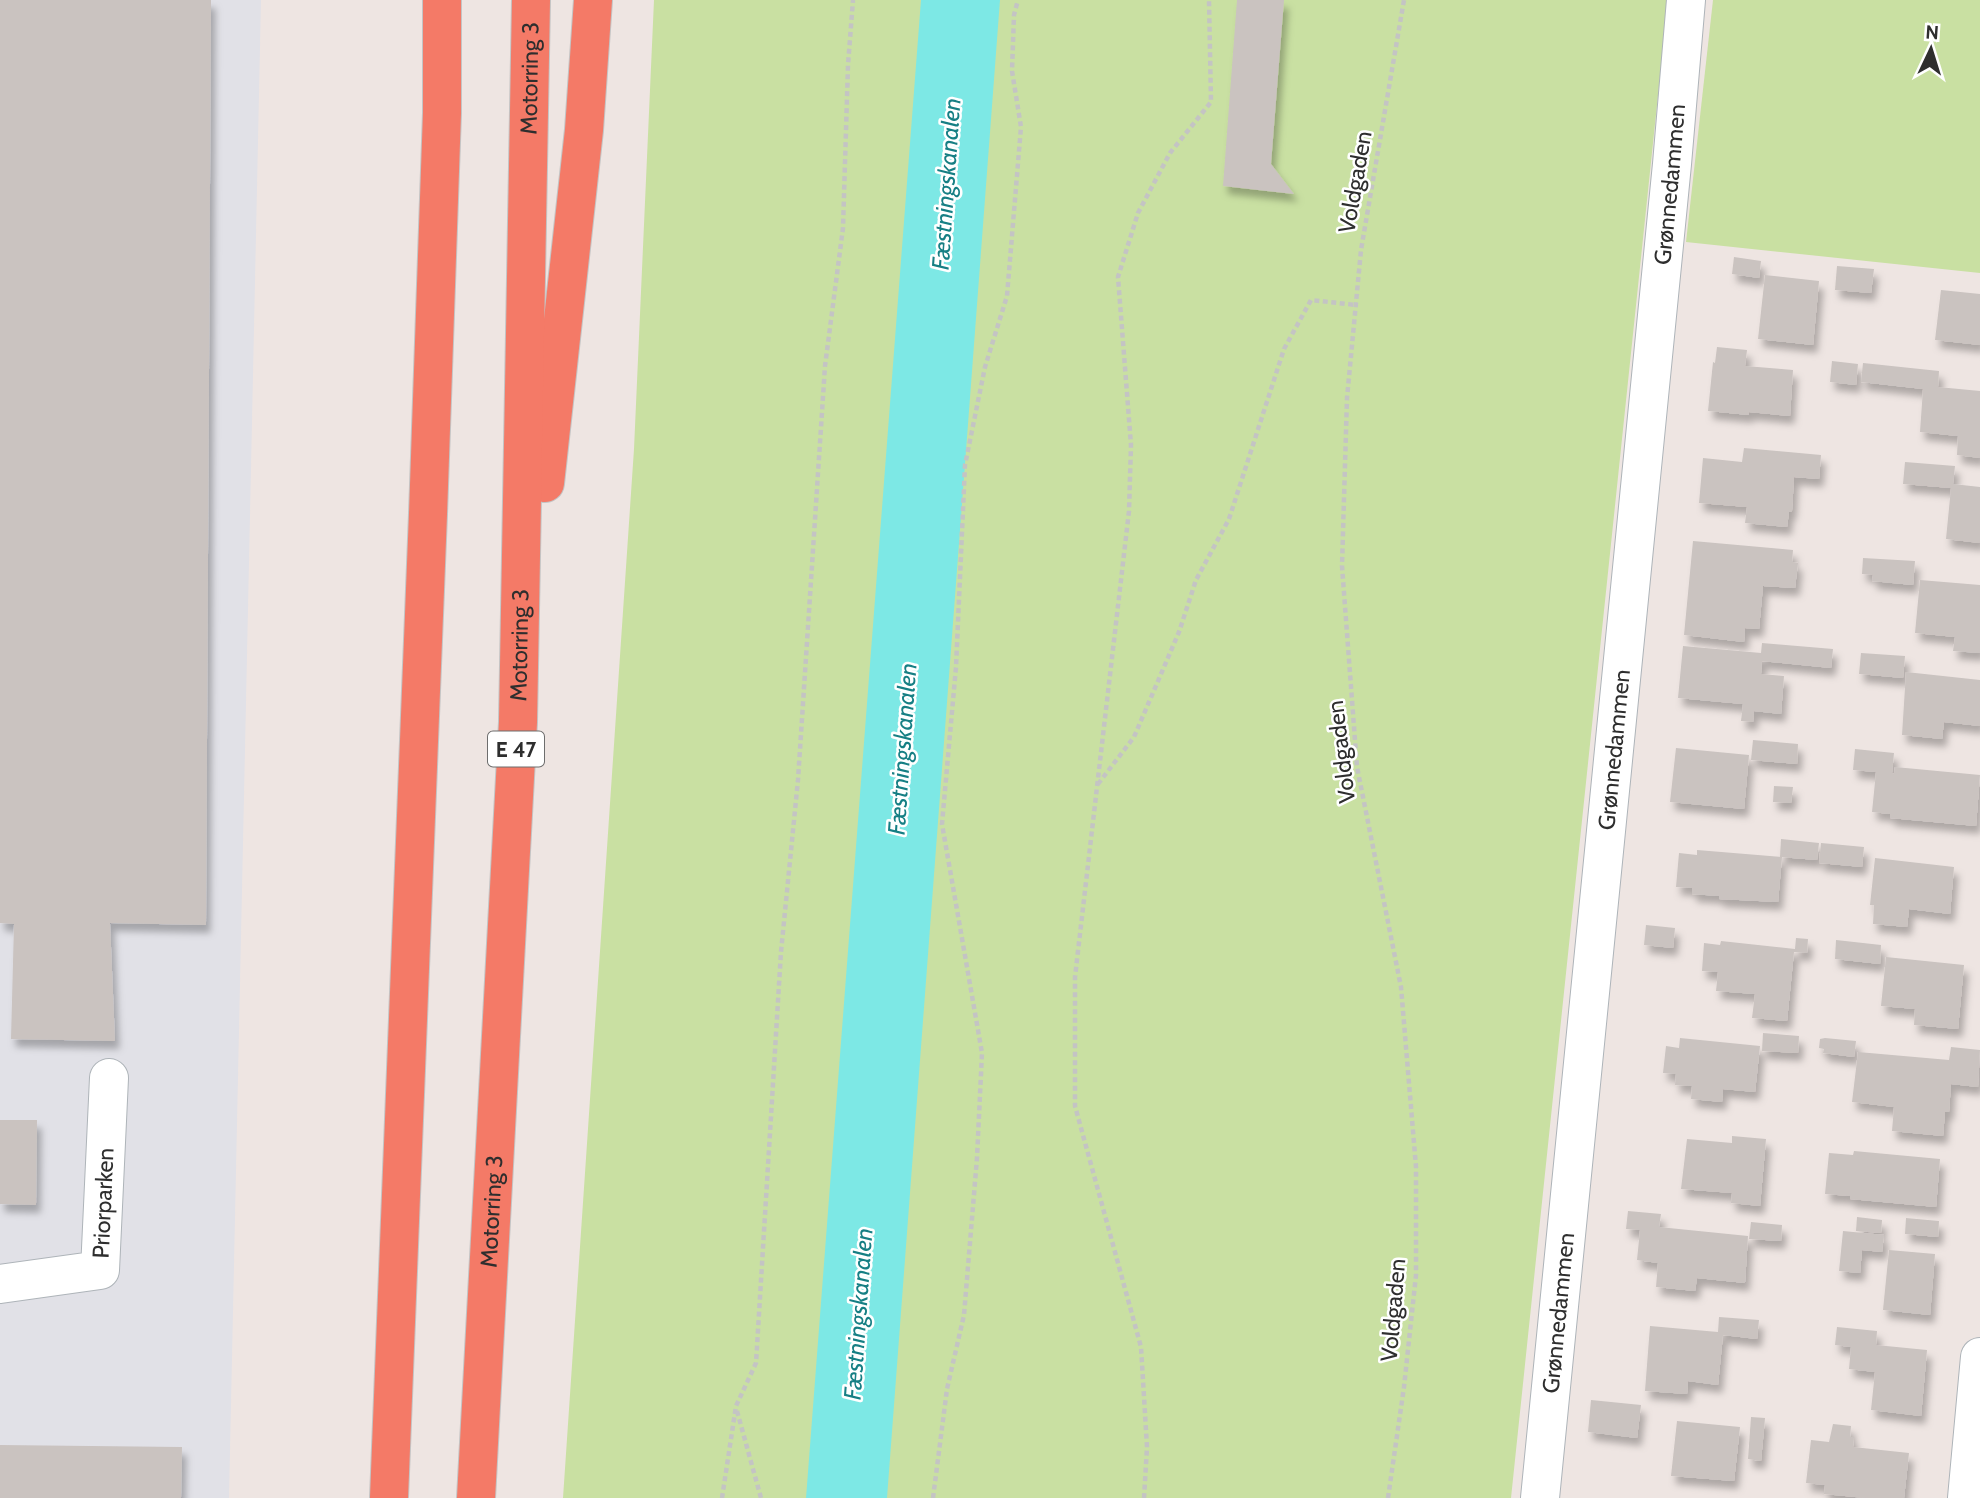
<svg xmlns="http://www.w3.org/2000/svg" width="1980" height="1498" font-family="Cabin,sans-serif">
  <defs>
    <filter id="shadow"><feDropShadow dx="4.5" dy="8" stdDeviation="3.5" flood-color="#0004"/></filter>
  </defs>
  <rect width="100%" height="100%" fill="#eee5e2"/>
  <!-- industrial -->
  <path fill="#e1e1e7" d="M0,0H261L229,1498H0Z"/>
  <!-- green -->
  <g fill="#c9e0a2">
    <path d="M654,0H1668L1511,1498H563L634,449Z"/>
    <path d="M1713,0H1980V273L1686,242Z"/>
  </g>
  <!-- water -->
  <path fill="#7de8e5" d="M921,0H1000L887,1498H806Z"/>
  <!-- building -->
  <g fill="#cac3c0" filter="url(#shadow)">
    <path d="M0,0H211L206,925L110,923L115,1041L11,1039L14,924L0,923Z"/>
    <path d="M1237,0H1284L1271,164L1294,194L1223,186Z"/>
    <path d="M1734,257L1761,261L1759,278L1732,274Z"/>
    <path d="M1837,266L1874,269L1871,293L1835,290Z"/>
    <path d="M1765,275L1819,281L1813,345L1758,339Z"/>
    <path d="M1941,290L1980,294V345L1935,340Z"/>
    <path d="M1717,347L1747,350L1745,366L1793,370L1790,416L1749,412V415L1708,411L1713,362L1715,363Z"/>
    <path d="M1832,361L1858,364L1856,385L1830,382Z"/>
    <path d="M1863,363L1939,371L1938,387L1980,391V458L1957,455L1958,436L1920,432L1923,389L1861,382Z"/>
    <path d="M1744,448L1821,455L1819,479L1794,477L1792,511L1789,512L1787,527L1745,523L1747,507L1699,503L1703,458L1742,462Z"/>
    <path d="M1905,462L1955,466L1953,484L1980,487V543L1946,539L1951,488L1903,484Z"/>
    <path d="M1693,541L1793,550L1792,562L1798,563L1795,588L1763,586L1759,629L1745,628L1744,642L1684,635Z"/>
    <path d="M1863,558L1915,561L1913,585L1872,581L1873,575L1862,574Z"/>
    <path d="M1920,580L1980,585V653L1953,651L1955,637L1915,633Z"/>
    <path d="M1762,643L1833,649L1831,668L1762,661L1761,674L1784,676L1781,714L1754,711L1753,722L1741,721L1743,704L1678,698L1683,646L1761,653Z"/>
    <path d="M1861,653L1905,656L1903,678L1859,674Z"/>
    <path d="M1906,672L1980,680V726L1944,722L1942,739L1902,735Z"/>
    <path d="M1753,740L1798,744L1797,764L1751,760Z"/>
    <path d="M1676,748L1749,755L1744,809L1670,802Z"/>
    <path d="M1855,749L1894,753L1892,773L1894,774L1895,767L1980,775L1976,826L1890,818V814L1872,812L1876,772L1853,770Z"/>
    <path d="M1774,786L1793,787L1791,803L1773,802Z"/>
    <path d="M1781,839L1819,843L1817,860L1780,857Z"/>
    <path d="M1821,843L1864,847L1862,867L1819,863Z"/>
    <path d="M1697,850L1782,857L1778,902L1719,899V896L1692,894V888L1676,887L1679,853L1697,855Z"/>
    <path d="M1875,858L1954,867L1950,914L1909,909L1907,927L1873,924L1874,905H1870Z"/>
    <path d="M1646,925L1675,928L1673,948L1644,945Z"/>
    <path d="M1796,938L1808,939L1807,953L1794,952L1787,1021L1752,1018L1755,994L1716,991L1718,972L1702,971L1704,943L1720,945L1721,941L1795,949Z"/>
    <path d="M1836,940L1881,945L1880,964L1835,959Z"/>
    <path d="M1886,957L1964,965L1958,1029L1914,1025L1915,1009L1881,1006Z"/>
    <path d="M1763,1033L1799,1036L1798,1053L1762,1051Z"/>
    <path d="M1680,1038L1760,1046L1755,1092L1723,1089L1722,1102L1691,1099L1692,1086L1675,1085L1676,1074L1663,1073L1666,1046L1679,1048Z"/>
    <path d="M1825,1038L1856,1041L1854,1057L1823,1053L1824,1049L1819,1048L1820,1039Z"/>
    <path d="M1951,1047L1980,1050L1978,1087L1951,1084L1949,1112H1945L1943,1136L1892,1131L1894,1107L1852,1102L1858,1052L1949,1060Z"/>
    <path d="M0,1120H37L36,1205L0,1204Z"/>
    <path d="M1732,1136L1766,1139L1760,1206L1731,1203L1732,1193L1681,1189L1687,1139L1732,1143Z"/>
    <path d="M1854,1151L1940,1159L1936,1207L1850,1199V1196L1825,1194L1829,1153L1853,1155Z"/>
    <path d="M1628,1211L1661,1214L1659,1227L1748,1236L1745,1283L1697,1278L1695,1291L1656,1287L1658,1263L1637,1260L1640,1230L1626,1229Z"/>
    <path d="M1857,1217L1882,1220L1881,1233L1856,1231Z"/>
    <path d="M1906,1218L1939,1221L1938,1237L1905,1234Z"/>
    <path d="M1751,1222L1782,1225L1781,1241L1749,1239Z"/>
    <path d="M1843,1231L1884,1235L1882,1252L1862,1250L1860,1273L1839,1271Z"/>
    <path d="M1889,1250L1935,1254L1930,1315L1883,1310Z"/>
    <path d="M1719,1317L1759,1320L1757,1339L1723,1335L1718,1385L1688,1381L1687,1394L1645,1391L1650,1326L1718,1332Z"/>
    <path d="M1837,1327L1877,1331L1876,1345L1927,1350L1921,1416L1871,1410L1875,1372L1849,1369L1851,1347L1835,1345Z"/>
    <path d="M1591,1400L1641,1405L1637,1438L1588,1432Z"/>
    <path d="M1751,1417L1765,1418L1761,1461L1748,1459Z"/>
    <path d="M1677,1421L1740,1427L1734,1481L1671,1476Z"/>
    <path d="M1833,1424L1851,1426L1850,1437H1854L1853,1447L1909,1453L1904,1498H1866L1824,1494L1825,1485L1806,1483L1811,1440L1829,1442Z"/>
    <path d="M0,1445L182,1447L181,1498H0Z"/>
  </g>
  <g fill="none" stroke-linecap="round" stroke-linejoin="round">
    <defs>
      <g id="street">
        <path id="s1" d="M0,1284L100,1270L109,1078"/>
        <path id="s2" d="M1540,1498L1672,164L1686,0"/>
        <path d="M1967,1498L1980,1357"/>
      </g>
      <g id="highway">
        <path d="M545,483L584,130L593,0"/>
        <path d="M389,1498L428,514L442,113V0"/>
        <path id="s3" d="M476,1498L518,722L531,0"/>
      </g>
    </defs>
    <!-- street casing -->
    <use href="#street" stroke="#aeb4b9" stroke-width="40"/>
    <!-- highway casing -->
    <use href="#highway" stroke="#c4c4c4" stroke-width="40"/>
    <!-- path -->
    <g stroke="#c4c4c4" stroke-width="4.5" stroke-dasharray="5 3.5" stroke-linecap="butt">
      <path d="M1098,784L1134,737L1179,632L1196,580L1229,519L1284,349L1311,300L1356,305"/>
      <path d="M737,1411L761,1498"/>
      <path d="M722,1498L736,1406L756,1363L781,952L798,780L825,366L843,228L848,65L853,0"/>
      <path d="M933,1498L947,1389L964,1315L977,1158L982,1053L942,824L956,667L965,465L985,367L1007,296L1021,127L1012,71L1014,15L1018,0"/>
      <path d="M1144,1498L1147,1447L1141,1347L1075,1106V977L1129,511L1131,445L1118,277L1138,213L1170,153L1211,102L1209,0"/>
      <path d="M1388,1498L1404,1387L1416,1275V1167L1401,987L1357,767L1342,566L1347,398L1361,250L1404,0"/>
    </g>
    <!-- street -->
    <use href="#street" stroke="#fff" stroke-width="38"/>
    <!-- highway -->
    <use href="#highway" stroke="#f47a67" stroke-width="38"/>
  </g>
  <g text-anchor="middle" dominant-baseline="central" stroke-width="5" stroke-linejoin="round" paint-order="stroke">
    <!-- shield labels -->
    <rect fill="#fff" stroke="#6d6d6d" stroke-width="2" x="488" y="731.5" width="56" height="35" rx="5"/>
    <g font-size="21" font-weight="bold" fill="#2e2e2e">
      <text x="516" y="749">E 47</text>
    </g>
    <!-- street labels -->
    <g font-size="23" fill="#2e2e2e" stroke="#fff">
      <text stroke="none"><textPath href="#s3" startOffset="1421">Motorring 3</textPath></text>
      <text transform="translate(1355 182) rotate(-80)">Voldgaden</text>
      <text stroke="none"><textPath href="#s2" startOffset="1320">Grønnedammen</textPath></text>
      <text stroke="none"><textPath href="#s3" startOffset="854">Motorring 3</textPath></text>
      <text stroke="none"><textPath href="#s2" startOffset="752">Grønnedammen</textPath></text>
      <text transform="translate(1341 752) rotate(-97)">Voldgaden</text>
      <text stroke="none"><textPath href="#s1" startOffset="168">Priorparken</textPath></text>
      <text stroke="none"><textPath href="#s3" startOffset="287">Motorring 3</textPath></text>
      <text transform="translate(1393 1310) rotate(-85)">Voldgaden</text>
      <text stroke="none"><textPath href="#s2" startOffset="186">Grønnedammen</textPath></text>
    </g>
    <!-- water labels -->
    <g font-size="24" font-style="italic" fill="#167f84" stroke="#fff">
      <text transform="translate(946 184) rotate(-86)">Fæstningskanalen</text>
      <text transform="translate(902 749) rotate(-86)">Fæstningskanalen</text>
      <text transform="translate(858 1314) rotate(-86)">Fæstningskanalen</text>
    </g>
  </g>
  <!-- north arrow -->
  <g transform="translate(1931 49) rotate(4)" stroke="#ffffff" stroke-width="5" paint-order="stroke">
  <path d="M0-5L12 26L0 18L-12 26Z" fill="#2e2e2e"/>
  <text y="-10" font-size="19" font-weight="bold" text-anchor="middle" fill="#2e2e2e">N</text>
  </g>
</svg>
